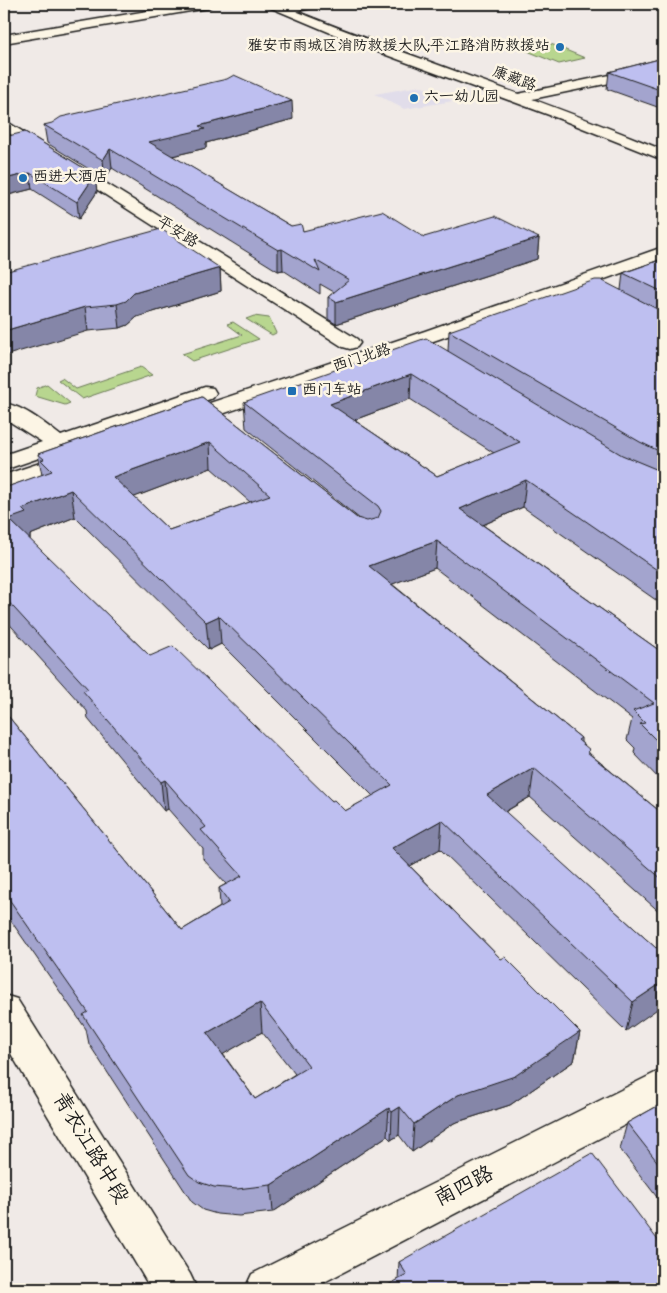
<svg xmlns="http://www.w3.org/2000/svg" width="667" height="1293" font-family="Dekko,'LXGW WenKai TC',sans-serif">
  <rect width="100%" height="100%" fill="#f0eae7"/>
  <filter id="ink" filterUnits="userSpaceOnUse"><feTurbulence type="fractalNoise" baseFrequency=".02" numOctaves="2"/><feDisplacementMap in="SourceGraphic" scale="10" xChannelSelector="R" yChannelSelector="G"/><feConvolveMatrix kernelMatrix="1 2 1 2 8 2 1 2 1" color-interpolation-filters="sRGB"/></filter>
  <g filter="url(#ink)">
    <!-- built -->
    <path fill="#e1ddea" d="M420,86L453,101L404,109L375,94Z"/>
    <!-- green -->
    <g fill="#b8d68f" stroke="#6a7956">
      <path d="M546,42L585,58L559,64L520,48Z"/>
      <path d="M254,316L269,318L276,333L272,335L246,319Z"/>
      <path d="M233,322L259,339L192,361L182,354L242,335L227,324Z"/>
      <path d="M141,367L152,375L82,399L58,380L62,378L76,389Z"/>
      <path d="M47,384L70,403L65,405L35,396L37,388Z"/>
    </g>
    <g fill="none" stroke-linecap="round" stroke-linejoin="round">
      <defs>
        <g id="minor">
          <path d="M189,4H214L208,8L4,43V35Z"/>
          <path d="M297,4H322L320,6L293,12L287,8Z"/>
          <path d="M663,64V72L518,102L511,98L518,94Z"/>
          <path d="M4,120L357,339L360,343L357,347L350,349L343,347L4,130Z"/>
        </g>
        <path id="tertiary" d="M663,1069V1105L311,1289H245L252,1274Z"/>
        <g id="secondary">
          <path d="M663,247V258L439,339L190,425L182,427L174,425L171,420L174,415L425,331Z"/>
          <path d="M205,387L213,388L216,393L213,398L4,470V455L42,442L4,418V403C25,407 44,423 61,436Z"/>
          <path d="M76,451L84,453L87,458L84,463L4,490V475Z"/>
          <path d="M4,995L17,999L190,1274L197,1289H151L4,1042Z"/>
        </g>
        <path id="primary" d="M262,4H278C405,56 536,97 663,150V160L560,119L362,46Z"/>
      </defs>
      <!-- minor casing -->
      <use href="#minor" stroke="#1c1c1c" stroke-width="3"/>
      <!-- tertiary casing -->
      <use href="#tertiary" stroke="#1c1c1c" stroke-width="3"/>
      <!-- secondary casing -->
      <use href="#secondary" stroke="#1c1c1c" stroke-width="3"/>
      <!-- primary casing -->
      <use href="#primary" stroke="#1c1c1c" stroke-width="3"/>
      <!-- minor -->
      <use href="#minor" fill="#fcf5e5" fill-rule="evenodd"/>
      <!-- tertiary -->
      <use href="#tertiary" fill="#fcf5e5" fill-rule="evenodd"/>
      <!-- secondary -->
      <use href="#secondary" fill="#fcf5e5" fill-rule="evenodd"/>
      <!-- primary -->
      <use href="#primary" fill="#fcf5e5" fill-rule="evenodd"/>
    </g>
    <!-- wall -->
    <g fill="#a3a4ce" stroke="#1c1c1c" fill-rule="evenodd">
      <path d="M663,58V109L607,89L609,72Z"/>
      <path d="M293,119L206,143V148L172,156L291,226L303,231L424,237L539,238L537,259L336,324L328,319V297L334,292L320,284V294L283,270L278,271L112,168L105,179L47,143L44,125Z"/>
      <path d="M4,137L97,192L79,219L32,189L4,196Z"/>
      <path d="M663,259V605L523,507L483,525L663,653V783L634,753L635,748L627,740L632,719L435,568L392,584L581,738V742L590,754L663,814V915L530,797L505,812L656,948L626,1031L440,849L410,866L501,959L580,1032L574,1061L510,1105L454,1123L412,1152L399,1135L391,1140L387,1136L273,1212L239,1216L217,1214L203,1210L192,1202L89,1044L86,1029L4,911V711L182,930L220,907L219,888L226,884L203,859V849L168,809L164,811L88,719L87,711L4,618V488L42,475L38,454L202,397L357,518L360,519L246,428L244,402L448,351L449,331L621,290L623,273ZM410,399L494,453L437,476L354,420ZM211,468L250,502L169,530L134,497ZM75,517L209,650L221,644L373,796L345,811L150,656L30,540V535ZM262,1032L295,1074L255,1099L223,1054Z"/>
      <path d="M220,268L221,291L137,317L128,325L120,328L88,331L4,272Z"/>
      <path d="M663,1103V1205L620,1149L627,1123Z"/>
      <path d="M663,1247L398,1280L399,1262Z"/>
    </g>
    <!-- shaded-wall -->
    <g fill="#8586a8" stroke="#1c1c1c">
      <path d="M292,101L293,119L206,143V148L151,161L149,142L199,126Z"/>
      <path d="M110,149L112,168L105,179L103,160Z"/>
      <path d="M30,173L32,189L4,196V179Z"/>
      <path d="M95,175L97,192L79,219L77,202Z"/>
      <path d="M539,238L537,259L336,324V302Z"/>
      <path d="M282,249L283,270L278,271V250Z"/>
      <path d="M220,268L221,291L137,317L128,325L120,328L117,304L134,293Z"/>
      <path d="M85,307L88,331L4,356V331Z"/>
      <path d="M411,374L410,399L330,429V404Z"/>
      <path d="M210,442L211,468L116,504L113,477Z"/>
      <path d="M526,480L523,507L458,536L460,509Z"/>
      <path d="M71,490L75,517L30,535V540L9,519L22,509Z"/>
      <path d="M437,541L435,568L369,593V566Z"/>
      <path d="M219,616L221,644L209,650L206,622Z"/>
      <path d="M534,768L530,797L484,824L487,795Z"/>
      <path d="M165,780L168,809L164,811L161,782Z"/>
      <path d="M442,820L440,849L391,877L392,848Z"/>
      <path d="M663,982V1005L626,1031L633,1002Z"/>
      <path d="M260,1003L262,1032L210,1062L207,1033Z"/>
      <path d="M580,1032L574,1061L510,1105L454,1123L412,1152L414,1124L458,1095Z"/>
      <path d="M400,1107L399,1135L391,1140L392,1112Z"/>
      <path d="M389,1108L387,1136L273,1212L271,1185Z"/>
    </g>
    <!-- building -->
    <g fill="#bebff0" stroke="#1c1c1c" fill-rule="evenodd">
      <path d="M663,58V91L609,72Z"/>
      <path d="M234,75L292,101L199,126L205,129L149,142L291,226L301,224L303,231L382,211L424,237L495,216L539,238L336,302L328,297L349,280L315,260L320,272L282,249L278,250L110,149L103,160L44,125L52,123L61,117L227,79Z"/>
      <path d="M25,132L95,175L77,202L30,173L4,179V137Z"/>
      <path d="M161,229L220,268L134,293L126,301L117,304L85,307L4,331V272Z"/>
      <path d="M663,259V292L623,273Z"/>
      <path d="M595,280H601L659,310H663V453L640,442L449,331Z"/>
      <path d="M426,338L622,455L663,472V574L526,480L460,509L663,653V747L640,724L645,723L633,711L654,703L437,541L369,566L581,738L578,740L590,750L587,752L663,814V880L534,768L487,795L656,948L663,943V982L633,1002L442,820L392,848L501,959L505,957L580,1032L515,1076L458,1095L414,1124L400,1107L392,1112L389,1108L271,1185L237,1189L214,1187L199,1182L189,1175L83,1015L88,1012L4,892V711L182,930L229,902L219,888L242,876L201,830L206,827L165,780L161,782L83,691L88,689L4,597V488L52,471L41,460L44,459L38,454L202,397L357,518L367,521L378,518L381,511L378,506L244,402ZM411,374L520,442L437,476L330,404ZM210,442L270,495L169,530L113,477ZM71,490L206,622L219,616L392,785L345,811L334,800L332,801L173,646L150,656L9,519L26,513L22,509ZM260,1003L309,1066L255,1099L207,1033Z"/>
      <path d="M663,1103V1169L627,1123Z"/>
      <path d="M592,1153L663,1247V1289H380L407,1275L399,1262Z"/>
    </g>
  </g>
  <!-- markers -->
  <g fill="#1f6fb2" stroke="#fcf5e5" stroke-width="2">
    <circle cx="560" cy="47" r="5"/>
    <circle cx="414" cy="98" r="5"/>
    <circle cx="23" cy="178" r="5"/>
    <rect x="287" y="386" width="10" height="10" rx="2.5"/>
  </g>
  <g text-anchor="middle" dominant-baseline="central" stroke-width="5" stroke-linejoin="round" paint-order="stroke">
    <!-- far-poi labels -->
    <g font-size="15" fill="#1c1c1c" stroke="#fcf5e5" text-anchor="start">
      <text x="550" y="47" text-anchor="end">雅安市雨城区消防救援大队;平江路消防救援站</text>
      <text x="424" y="98">六一幼儿园</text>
      <text x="33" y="178">西进大酒店</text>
      <text x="302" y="391">西门车站</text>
    </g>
    <!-- far-street labels -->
    <g font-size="15" fill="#1c1c1c" stroke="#fcf5e5">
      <text transform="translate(514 80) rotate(20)">康藏路</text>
      <text transform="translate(177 233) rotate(32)">平安路</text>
      <text transform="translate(362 359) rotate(-18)">西门北路</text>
    </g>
    <!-- near-street labels -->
    <g font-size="21" fill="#1c1c1c" stroke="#fcf5e5">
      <text transform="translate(89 1149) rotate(59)">青衣江路中段</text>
      <text transform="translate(465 1188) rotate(-27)">南四路</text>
    </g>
  </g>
  <!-- margin -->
  <rect width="667" height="1293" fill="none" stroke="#fcf5e5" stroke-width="20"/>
  <rect x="10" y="10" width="647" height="1273" fill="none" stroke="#1c1c1c" stroke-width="2" filter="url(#ink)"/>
</svg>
